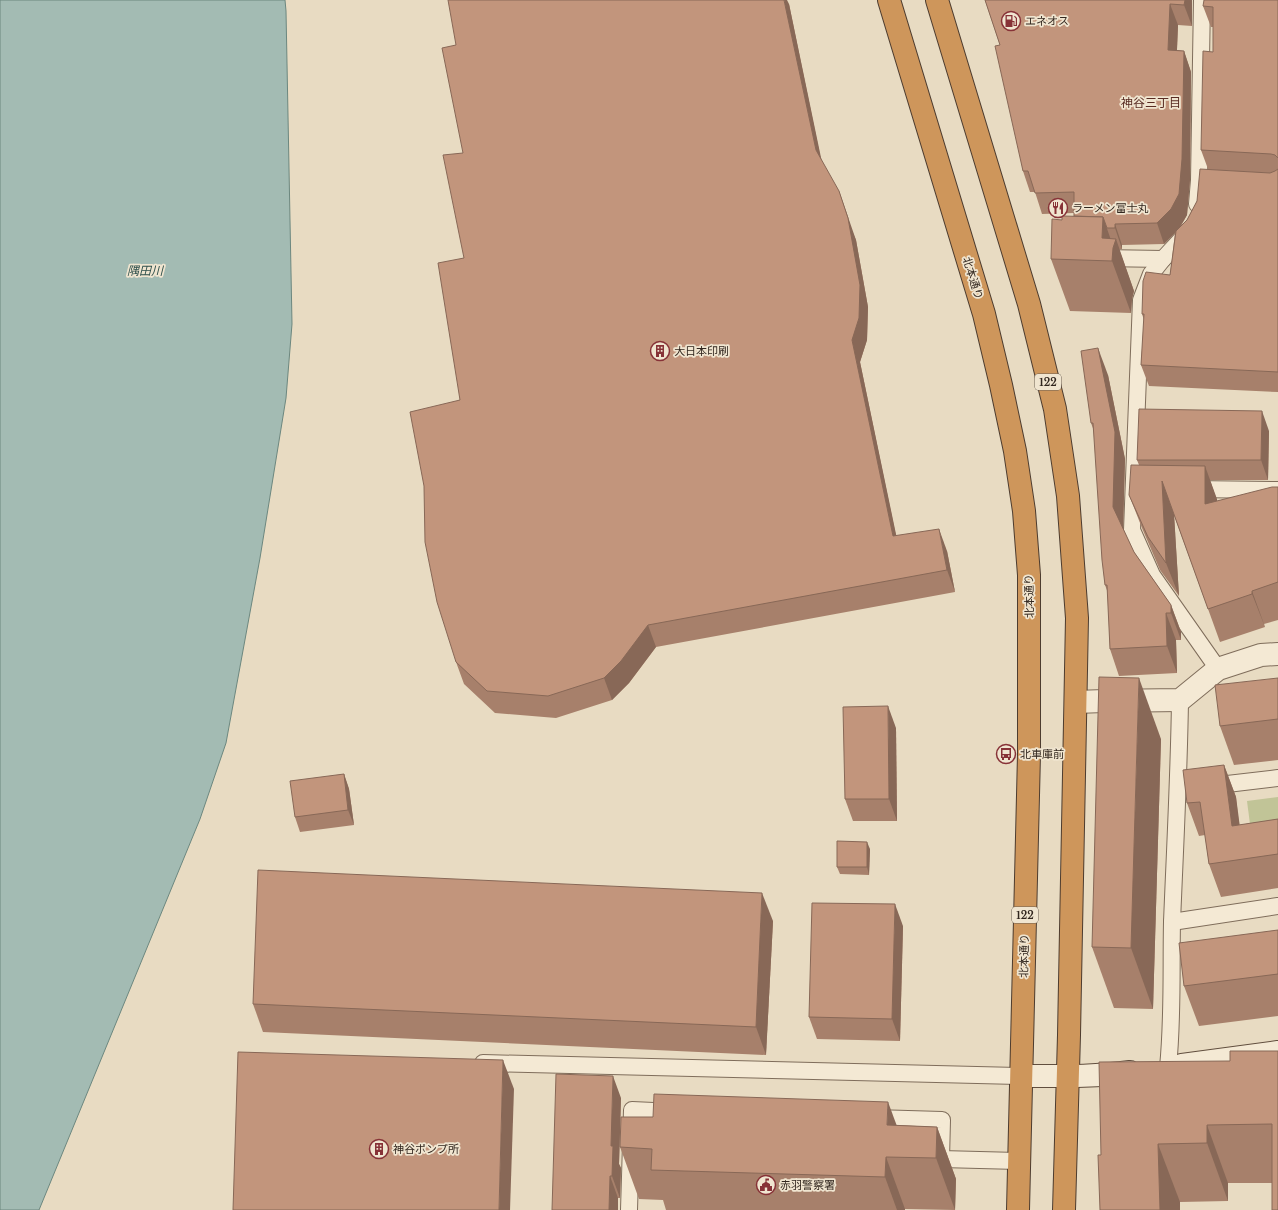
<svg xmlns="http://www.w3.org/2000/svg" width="1278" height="1210" font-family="'Libre Baskerville','Noto Sans JP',serif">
  <rect width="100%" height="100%" fill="#e8dbc2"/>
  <!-- green -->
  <path fill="#c1c497" d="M1278,797V836L1252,840L1247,801Z"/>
  <!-- water -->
  <path fill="#a3bbb3" stroke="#6c877f" d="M0,0H285L286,11L292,324L286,398L260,558L226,743L200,819L39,1210H0Z"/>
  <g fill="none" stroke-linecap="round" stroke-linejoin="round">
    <defs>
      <g id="lane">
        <path d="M1197,204L1199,180L1202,0"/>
        <path d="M1187,233L1163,259L1151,274L1141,300L1132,530L1152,575L1218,669"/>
        <path d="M1102,258L1163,259"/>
        <path d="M1191,489L1278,490"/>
        <path d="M1210,786L1278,778"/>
        <path d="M1172,922L1278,906"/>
        <path d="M483,1063L1021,1076"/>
        <path d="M1168,1067C1173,1019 1171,970 1172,922C1175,848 1179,774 1180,700"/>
        <path d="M874,1118L942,1120L941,1159L1019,1161"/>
        <path d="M629,1210L632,1110L675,1112"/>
      </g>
      <path id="street" d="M1076,702L1104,701L1180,700L1218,669L1261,655L1278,654"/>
      <g id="secondary">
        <path d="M1182,1065L1278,1052"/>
        <path d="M1021,1076C1058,1076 1094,1077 1130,1072"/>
      </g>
      <g id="highway">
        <path d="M889,0L984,314L1001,385L1015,451L1024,511L1029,575V754L1018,1210"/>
        <path d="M937,0L1029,304L1055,409L1068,496L1077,618L1069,1035L1064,1210"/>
      </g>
    </defs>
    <!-- lane casing -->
    <use href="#lane" stroke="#7f6d5b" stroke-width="18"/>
    <!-- street casing -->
    <use href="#street" stroke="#7f6d5b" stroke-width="24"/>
    <!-- secondary casing -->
    <use href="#secondary" stroke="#614e3e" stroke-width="24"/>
    <!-- highway casing -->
    <use href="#highway" stroke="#4d3c2f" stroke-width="24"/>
    <!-- lane -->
    <use href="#lane" stroke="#f4e9d4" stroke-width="16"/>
    <!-- street -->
    <use href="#street" stroke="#f4e9d4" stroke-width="22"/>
    <!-- secondary -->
    <use href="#secondary" stroke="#f4e9d4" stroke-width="22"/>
    <!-- highway -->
    <use href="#highway" stroke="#ce965b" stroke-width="22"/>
  </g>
  <!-- wall -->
  <g fill="#a7806b">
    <path d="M985,0H1192V26L1178,25L1177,50L1184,51L1191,72L1190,180L1187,215L1181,226L1187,220L1197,201L1208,169L1201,150L1213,52V27H1211L1203,6L1278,0V392L1149,386L1141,365L1144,320L1142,314L1170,275L1175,233L1164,244L1122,245V249H1119L1134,291L1132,299L1131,313L1070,311L1051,259L1062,220L1074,216V213L1042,214L1035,192H1030L1023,171L1000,45Z"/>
    <path d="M789,4L821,160L856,240L868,307L867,340L860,362L896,536L947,551L955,592L656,647L629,683L612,700L556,718L495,713L464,684L456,662L460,400L464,258L463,153Z"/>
    <path d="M1108,375L1125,459L1123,529L1134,552L1171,605L1181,632V640H1176L1177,673L1119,676L1110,649L1108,593L1105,585L1094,431L1091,423Z"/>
    <path d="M1269,431L1268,480H1210L1217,501L1278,487V620L1264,624L1265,627L1220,642L1174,515L1179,596L1160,570L1142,528L1129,495L1139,465L1137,460Z"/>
    <path d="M1278,678V760L1234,765L1220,726Z"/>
    <path d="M896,728L897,821H853L845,799Z"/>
    <path d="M1161,739L1153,1009L1114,1008L1092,947Z"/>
    <path d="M1224,765L1236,797L1239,825L1278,819V888L1221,897L1209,864L1205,835L1199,836L1187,803Z"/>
    <path d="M344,774L349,789L354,825L300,832L295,817Z"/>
    <path d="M870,849L869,875L840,874L837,867Z"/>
    <path d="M773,921L766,1055L263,1032L253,1004Z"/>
    <path d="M903,926L900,1041L817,1039L809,1017Z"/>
    <path d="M1278,930V1016L1199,1026L1184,986Z"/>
    <path d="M1278,1051L1272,1183H1228V1201L1180,1202V1210H1100L1101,1155L1230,1061Z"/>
    <path d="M621,1098L619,1164L621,1168L620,1198H618V1210H552Z"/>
    <path d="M897,1125L937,1127L956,1179L955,1210L905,1209V1210H666L663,1200L639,1199L620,1147Z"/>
  </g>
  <!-- shaded-wall -->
  <g fill="#886857">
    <path d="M784,0H787L789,4L824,172L816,150Z"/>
    <path d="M1185,0H1192V26L1184,5Z"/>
    <path d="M1170,4L1178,25L1176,71L1168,50Z"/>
    <path d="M1184,51L1191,72L1190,180L1187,215L1178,230L1164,244L1157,223Z"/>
    <path d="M839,191L856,240L868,307L867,340L860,362L901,558L893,536L852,340Z"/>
    <path d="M1103,217L1113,246L1116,239L1134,291L1132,299L1131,313L1112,261L1102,238Z"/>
    <path d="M1115,224L1122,245V249L1115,228Z"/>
    <path d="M1098,348L1108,375L1125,459L1123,534L1113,507Z"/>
    <path d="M1262,411L1269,431L1268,480L1261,460Z"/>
    <path d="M1205,466L1217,499L1218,537L1205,504Z"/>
    <path d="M1162,481L1174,514L1179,596L1166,563Z"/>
    <path d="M939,529L947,551L955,592L947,570Z"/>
    <path d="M1252,591L1264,624L1265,627L1252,594Z"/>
    <path d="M1171,605L1181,632V640L1171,613Z"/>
    <path d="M1166,613L1176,640L1177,673L1167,646Z"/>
    <path d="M648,625L656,647L629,683L612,700L604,678Z"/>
    <path d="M1139,678L1161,739L1153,1009L1131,948Z"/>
    <path d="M888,706L896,728L897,821L889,799Z"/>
    <path d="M1224,765L1236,797L1244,858L1232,826Z"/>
    <path d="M344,774L349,789L354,825L348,810Z"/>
    <path d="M867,842L870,849L869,875L867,867Z"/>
    <path d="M762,893L773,921L766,1055L756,1027Z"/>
    <path d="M895,904L903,926L900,1041L892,1019Z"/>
    <path d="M503,1060L514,1089L510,1210H499Z"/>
    <path d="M613,1076L621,1098L619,1164L621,1168L620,1198L612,1176L611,1146Z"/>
    <path d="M888,1102L907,1153L887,1125Z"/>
    <path d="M1207,1125L1228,1183V1201L1207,1143Z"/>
    <path d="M937,1127L956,1179L955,1210L936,1158Z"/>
    <path d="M1158,1144L1180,1202V1210H1160Z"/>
    <path d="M886,1157L905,1209V1210H897L885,1177Z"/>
    <path d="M610,1176L618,1198V1210H609Z"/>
  </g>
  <!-- building -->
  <g fill="#c2957c" stroke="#886857">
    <path d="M448,0H784L816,150L839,191L848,218L860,285L859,318L852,340L893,536L939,529L947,570L648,625L621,661L604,678L548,696L487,691L456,662L437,602L425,542L424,486L410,412L460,400L438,263L464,258L443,155L463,153L442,48L456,45Z"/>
    <path d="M985,0H1185L1184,5L1170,4L1168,50L1184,51L1182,159L1179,194L1171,209L1157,223L1115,224V228H1107L1103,217L1074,216V192L1035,193L1028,171H1023L995,46L1000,45Z"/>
    <path d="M1204,0H1278V158L1275,155L1271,154L1201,150L1203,51L1213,52V7L1203,6Z"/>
    <path d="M1200,169L1270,173L1275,171L1278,169V372L1141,365L1144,314H1142L1143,281L1146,272L1170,275L1176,231L1187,220L1197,201Z"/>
    <path d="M1062,216L1103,217L1102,238L1116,239L1113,248L1112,261L1051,259L1052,219L1062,220Z"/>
    <path d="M1098,348L1115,432L1113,507L1134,552L1171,605V613H1166L1167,646L1110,649L1107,585H1105L1102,560L1093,423H1091L1081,351Z"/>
    <path d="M1139,409L1262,411L1261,460H1137Z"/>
    <path d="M1131,465L1205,466V504L1272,487H1278V582L1252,591V594L1208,609L1162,481L1166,563L1148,537L1129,495Z"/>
    <path d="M1099,677L1139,678L1131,948L1092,947Z"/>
    <path d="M1278,678V719L1220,726L1215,685Z"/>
    <path d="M888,706L889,799H845L843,707Z"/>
    <path d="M1224,765L1232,826L1278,819V854L1209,864L1200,802L1187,803L1183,770Z"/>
    <path d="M344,774L348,810L295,817L290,781Z"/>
    <path d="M837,841L867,842V867H837Z"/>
    <path d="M258,870L762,893L756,1027L253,1004Z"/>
    <path d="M812,903L895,904L892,1019L809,1017Z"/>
    <path d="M1278,930V974L1184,986L1179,943Z"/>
    <path d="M1230,1051H1278V1210H1272V1124L1207,1125V1143L1158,1144L1160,1210H1100L1098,1155H1101L1099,1062L1230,1061Z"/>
    <path d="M238,1052L503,1060L499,1210H233Z"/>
    <path d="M556,1074L613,1076L611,1146H613L612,1176H610L609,1210H552Z"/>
    <path d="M654,1094L888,1102L887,1125L937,1127L936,1158L886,1157L885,1177L651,1170L652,1149L620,1147L621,1117H653Z"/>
  </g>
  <!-- icons -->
  <defs>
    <symbol id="fuel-ring" viewBox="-11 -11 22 22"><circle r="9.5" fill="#f0e5d0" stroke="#873237" stroke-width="1.5"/><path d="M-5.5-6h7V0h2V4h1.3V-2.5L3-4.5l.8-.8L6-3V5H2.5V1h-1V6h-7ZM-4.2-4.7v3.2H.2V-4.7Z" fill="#873237"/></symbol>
    <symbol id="restaurant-ring" viewBox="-11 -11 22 22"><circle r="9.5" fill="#f0e5d0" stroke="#873237" stroke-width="1.5"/><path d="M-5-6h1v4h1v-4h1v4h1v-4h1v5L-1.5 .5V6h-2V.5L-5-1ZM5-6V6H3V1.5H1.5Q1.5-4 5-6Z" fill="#873237"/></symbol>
    <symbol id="building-ring" viewBox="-11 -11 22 22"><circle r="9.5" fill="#f0e5d0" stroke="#873237" stroke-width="1.5"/><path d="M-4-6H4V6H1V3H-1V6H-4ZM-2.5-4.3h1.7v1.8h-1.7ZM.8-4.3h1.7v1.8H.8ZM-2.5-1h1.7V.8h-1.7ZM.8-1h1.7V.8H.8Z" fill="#873237"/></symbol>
    <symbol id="bus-ring" viewBox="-11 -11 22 22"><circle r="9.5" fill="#f0e5d0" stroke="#873237" stroke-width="1.5"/><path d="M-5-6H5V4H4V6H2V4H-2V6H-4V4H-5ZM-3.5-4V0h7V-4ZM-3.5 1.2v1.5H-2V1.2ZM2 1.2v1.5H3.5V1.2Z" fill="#873237"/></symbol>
    <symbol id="civic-ring" viewBox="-11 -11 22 22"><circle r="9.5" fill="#f0e5d0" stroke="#873237" stroke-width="1.5"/><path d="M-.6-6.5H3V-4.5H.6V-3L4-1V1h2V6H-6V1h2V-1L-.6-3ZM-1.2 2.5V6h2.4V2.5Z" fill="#873237"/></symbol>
  </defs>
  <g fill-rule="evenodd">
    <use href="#fuel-ring" x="1000" y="10" width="22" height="22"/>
    <use href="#restaurant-ring" x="1047" y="197" width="22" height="22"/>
    <use href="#building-ring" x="649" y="340" width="22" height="22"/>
    <use href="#bus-ring" x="995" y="743" width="22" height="22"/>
    <use href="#building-ring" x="368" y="1138" width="22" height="22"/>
    <use href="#civic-ring" x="755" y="1174" width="22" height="22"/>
  </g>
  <g text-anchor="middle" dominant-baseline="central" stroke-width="3.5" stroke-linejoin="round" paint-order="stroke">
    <!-- shield labels -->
    <g fill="#f0e5d0" stroke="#6a5f53" stroke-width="1">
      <rect x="1035" y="374" width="26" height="16" rx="3"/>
      <rect x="1012" y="907" width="26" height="16" rx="3"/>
    </g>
    <g font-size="10" font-weight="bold" fill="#31261e">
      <text x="1048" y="382">122</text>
      <text x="1025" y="915">122</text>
    </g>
    <!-- poi labels -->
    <g font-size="11" fill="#31261e" stroke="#f0e5d0" text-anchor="start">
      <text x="1025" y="21">エネオス</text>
      <text x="1072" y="208">ラーメン富士丸</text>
      <text x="674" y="351">大日本印刷</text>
      <text x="1020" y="754">北車庫前</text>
      <text x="393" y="1149">神谷ポンプ所</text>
      <text x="780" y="1185">赤羽警察署</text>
    </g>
    <!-- street labels -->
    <g font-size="11" fill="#31261e" stroke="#f0e5d0">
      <text transform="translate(973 278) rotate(73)">北本通り</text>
      <text transform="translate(1029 596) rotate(-91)">北本通り</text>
      <text transform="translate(1024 956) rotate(-89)">北本通り</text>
    </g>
    <!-- neighbourhood labels -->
    <g font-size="12" fill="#582b22" stroke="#f0e5d0">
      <text x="1151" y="102">神谷三丁目</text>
    </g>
    <!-- water labels -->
    <g font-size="12" font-style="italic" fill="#2e4f4b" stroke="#f0e5d0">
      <text x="145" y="270">隅田川</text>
    </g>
  </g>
</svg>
